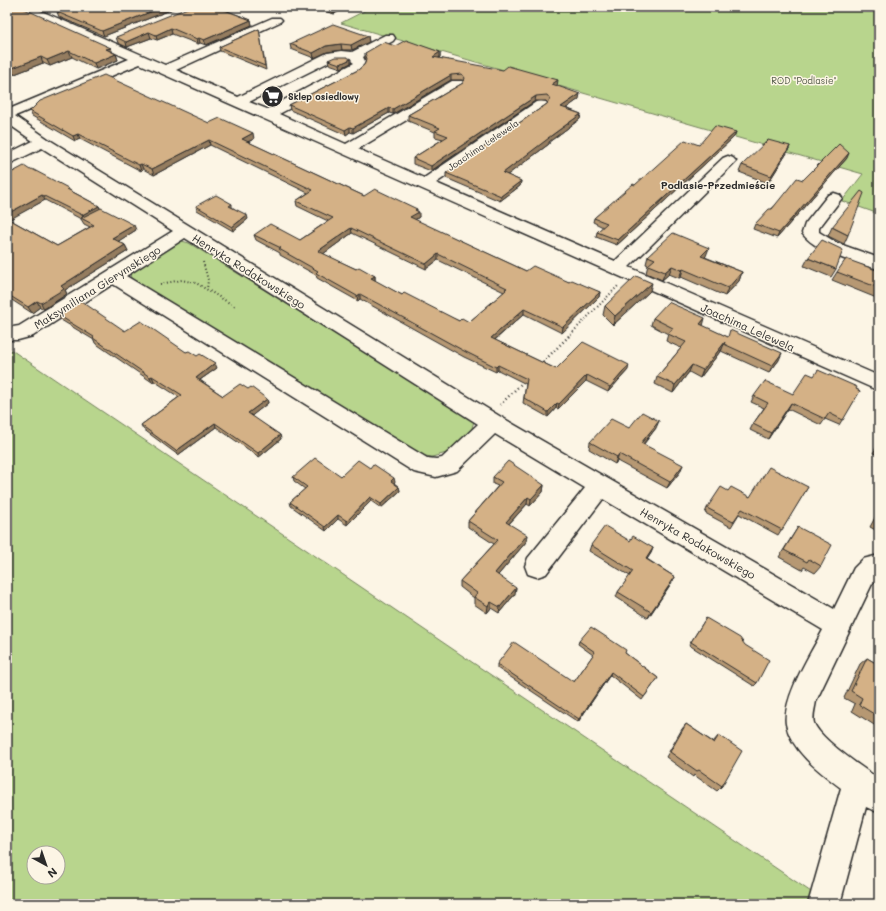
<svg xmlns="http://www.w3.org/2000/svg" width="886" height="911" font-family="Mali,sans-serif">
  <rect width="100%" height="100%" fill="#fcf5e5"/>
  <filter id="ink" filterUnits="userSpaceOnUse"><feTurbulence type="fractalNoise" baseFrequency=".025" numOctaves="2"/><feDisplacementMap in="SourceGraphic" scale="8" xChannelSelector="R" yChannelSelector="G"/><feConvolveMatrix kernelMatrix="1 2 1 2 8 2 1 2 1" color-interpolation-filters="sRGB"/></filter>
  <g filter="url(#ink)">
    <!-- green -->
    <g fill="#b8d58d" stroke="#72805c" fill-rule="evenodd">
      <path d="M372,7H879V214L842,201L863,174L341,23Z"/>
      <path d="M182,241L189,243L474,421L470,435L450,452L432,457L418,455L131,279L130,272L173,243Z"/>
      <path d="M7,347L817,896L814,904H7ZM34,853H58V877H34Z"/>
    </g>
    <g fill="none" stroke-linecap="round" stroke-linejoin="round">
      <defs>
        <g id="minor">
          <path d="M16,7H32L165,65L272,18H280L282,20L280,22L176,70L238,97L327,53L342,51L352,52L385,35H393L395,38L393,41L363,57L366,63L363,70L279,114L346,144L452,81H462L464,84L462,87L358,149L424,178L536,102L541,101L546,102L548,105L546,108L436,183L615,261L723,158L728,156L733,158L736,161L733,164L629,267L879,376V391L140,64L15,116L48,139L501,417L834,609L854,568L863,559L879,555V577L872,584L816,701C815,708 812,717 814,723C820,739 864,769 879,779V813L866,807L840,904H808L841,788C820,772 791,751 786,724C782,698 811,653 823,630L603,499L546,574L537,577L528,574L525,566L528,558L585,488L495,434L457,471L436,477L414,472L113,284L33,336L18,340H7V328L19,326L173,231L42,148L7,165V154L33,141L7,123V110L129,59L18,9ZM335,59H348L354,63L267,109L249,102ZM185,238L478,424L442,458L436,459L427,458L126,276Z"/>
          <path d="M834,193L840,195L842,198L819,228V232L837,243L879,258V269C857,264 815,252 802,233L805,224L828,195Z"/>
        </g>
      </defs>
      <!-- minor casing -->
      <use href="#minor" stroke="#2b2b2b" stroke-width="3"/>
      <!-- path-far1 -->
      <g stroke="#2b2b2b" stroke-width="2" stroke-dasharray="1 2.5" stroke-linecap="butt">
        <path d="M203,262L208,280L207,289"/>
        <path d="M160,284L182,280L196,283L236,307"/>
        <path d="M568,337L618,286"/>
      </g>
      <!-- path -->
      <g stroke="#2b2b2b" stroke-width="2.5" stroke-dasharray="1 3" stroke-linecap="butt">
        <path d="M540,365L569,336"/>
        <path d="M500,405L525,380"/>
      </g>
      <!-- minor -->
      <use href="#minor" fill="#fcf5e5" fill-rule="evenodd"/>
    </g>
    <!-- wall -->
    <g fill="#b69873" stroke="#2b2b2b" fill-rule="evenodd">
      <path d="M7,7L116,54L118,60L96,69L72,57L50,66L43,63L7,77Z"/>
      <path d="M35,7H56L45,11Z"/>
      <path d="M178,7L104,36L59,17L57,12Z"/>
      <path d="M311,7H347L334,14Z"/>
      <path d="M228,11L251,20L252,25L206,45L200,43L198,44L172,34L157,40L151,38L127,47L118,43L116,37Z"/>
      <path d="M259,29L266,70L220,51L219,47Z"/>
      <path d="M368,36L369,42L352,50H342L327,52L314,58L291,49L290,44Z"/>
      <path d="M395,46L440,52V57L438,58L557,86L579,99L566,108L581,114L580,119L549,142V144L507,175L521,181L520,186L500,201L446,178V173L547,104L548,103L546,101H535L431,171L413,164V158L443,139L435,137V132L408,121V115L463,83L464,81L462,80H451L393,114L389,113L353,133L350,132L346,135L290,110L289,105L358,70L364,65L366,60L365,58V53Z"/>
      <path d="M328,60L351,63L341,68L329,64Z"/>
      <path d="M30,111L209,123L254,139L248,142L364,196L417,211L419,217L415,220L526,271L569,282L600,292L599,297L562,333L524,314L495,340L556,369L628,370L608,392L586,381L558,409L556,408L548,417L523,403L526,384L498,370L496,372L464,357L360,299L358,301L317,278L316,275L280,255V253L256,240L254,235L300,240L328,221L297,206L296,201L308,193L210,145L154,175L143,169L141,171L80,139L75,141L32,116ZM352,233L426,269L438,260L504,292L469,322L459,321L402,295L375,281V276L356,269L323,254Z"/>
      <path d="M736,132L734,137L617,245L596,237L597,232L603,227L593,222L594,218L635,185L699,145Z"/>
      <path d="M790,146L787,153L768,183L739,172L742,165Z"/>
      <path d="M847,158L777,238L753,229L755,224L803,180Z"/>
      <path d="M7,175L68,188L69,190L99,206L100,208L136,230L118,241L125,245L128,251L65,290L67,294L44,309L40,307L32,313L7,297ZM45,200L81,219L84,224L90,227L57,246L9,219Z"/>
      <path d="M232,204V207L248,219L233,231L197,210L196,206Z"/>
      <path d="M832,227L848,235L844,244L828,236Z"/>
      <path d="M648,256H706L705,257L742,272L739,281L725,296L681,277L679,278L669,274L662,280L646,273L648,265L646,264Z"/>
      <path d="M808,258L836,269L831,277L804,266Z"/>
      <path d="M879,271V299L832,280L837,272Z"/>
      <path d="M650,291L613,325L603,315L605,306Z"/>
      <path d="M58,315L125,331L186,352L217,368L200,380L223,396L248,389L267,399L268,403L251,416L280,435L281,439L259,457L216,427L178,455L143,429L141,425L179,397L154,381L152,382L95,343L94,340L61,320Z"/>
      <path d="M653,318L703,326L779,360L769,373L721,351L722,349L700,378L689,372L673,393L655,384L657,377L681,348L666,341L668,334L651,325Z"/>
      <path d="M814,376L856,389L860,391L839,425L825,419L821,425L788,409L768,439L750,430L753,424L764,408L751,402L754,396L793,394Z"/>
      <path d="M629,428H656L644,444L680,472L667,488L617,461L615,464L589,449L590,442Z"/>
      <path d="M879,443V455L873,453Z"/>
      <path d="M341,476L395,482L394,483L399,487L400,491L381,508L371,501L347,525L338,519L326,531L291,506L290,502L305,489L294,481L293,477Z"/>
      <path d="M493,477L544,485L543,492L530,506L527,504L509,524L526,542L498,575L515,594L499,613L491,608L487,613L474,604V598L460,587V581L494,544L468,527V521L498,486L493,484Z"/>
      <path d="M808,487L778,535L739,514L731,527L705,513L707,508L728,491L750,497Z"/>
      <path d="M879,510V532L870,527Z"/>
      <path d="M798,527L821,566L815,573L804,567L802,570L779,557Z"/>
      <path d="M630,541L653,548L651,553L647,559L675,577L672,582L648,618L616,597L618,592L630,576L589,551L591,545Z"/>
      <path d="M706,618L757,683L754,686L689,645Z"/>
      <path d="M579,641L625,653L658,678L642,700L610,675L578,722L497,668V664L574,682L593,655L578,644Z"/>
      <path d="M879,655V728L852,711L855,704L844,698L860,664L867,658L876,663Z"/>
      <path d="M686,724L713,742L719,735L722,786L717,791L694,775L693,777L666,757L682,729Z"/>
    </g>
    <!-- shaded-wall -->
    <g fill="#947c5e" stroke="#2b2b2b">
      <path d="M43,7H56L45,11Z"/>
      <path d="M163,7H178L104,36L102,31Z"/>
      <path d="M227,7L229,12L222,9Z"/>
      <path d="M337,7H347L334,14V8Z"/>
      <path d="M251,20L252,25L206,45L204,40Z"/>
      <path d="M171,28L172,34L157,40L156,35Z"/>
      <path d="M149,32L151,38L127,47L126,42Z"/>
      <path d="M368,36L369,42L352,50L351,45Z"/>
      <path d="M199,38L200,43L198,44L197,39Z"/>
      <path d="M341,44L342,50L327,52L314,58L313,53L326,46Z"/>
      <path d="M111,48L113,53L106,49Z"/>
      <path d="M69,51L72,57L50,66L47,60Z"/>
      <path d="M440,52V57L433,62V57Z"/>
      <path d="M116,54L118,60L96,69L94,63Z"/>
      <path d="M41,57L43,63L7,77V70Z"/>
      <path d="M351,59V63L341,68L340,64Z"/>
      <path d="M451,75V80L393,114V109Z"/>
      <path d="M558,80L557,86L551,90L552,84Z"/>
      <path d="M580,94L579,99L561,112V107Z"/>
      <path d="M536,96L535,101L431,171V166Z"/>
      <path d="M389,108V113L353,133V128Z"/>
      <path d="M581,114L580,119L549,142V144L502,179L503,173L548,138Z"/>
      <path d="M350,127V132L346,135L345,130Z"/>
      <path d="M736,132L734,137L617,245L618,240Z"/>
      <path d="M253,133L254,139L243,144L242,139Z"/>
      <path d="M78,134L80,139L75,141L73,136Z"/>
      <path d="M209,140L210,145L154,175L152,169Z"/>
      <path d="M790,146L787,153L768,183L771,176Z"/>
      <path d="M849,153L847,158L777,238L779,233Z"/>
      <path d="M141,164L143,169L141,171L139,165Z"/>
      <path d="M521,181L520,186L500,201L501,196Z"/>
      <path d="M42,195L45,200L7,221V214Z"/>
      <path d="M99,206L101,211L84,220L82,215Z"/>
      <path d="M417,209V213L419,212V217L410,223V217L415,210Z"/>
      <path d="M247,215L248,219L233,231L232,227Z"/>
      <path d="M134,225L136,230L114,244L112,238Z"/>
      <path d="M351,228L352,233L319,257L318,251Z"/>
      <path d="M125,245L128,251L65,290L67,294L44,309L41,303L61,286Z"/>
      <path d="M709,248L706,256L699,264L701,256Z"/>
      <path d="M438,254V260L426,269V264Z"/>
      <path d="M672,266L669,274L662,280L665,272Z"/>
      <path d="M683,269L681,277L679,278L682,270Z"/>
      <path d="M742,272L739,281L725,296L728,288Z"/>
      <path d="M375,276V281L371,278Z"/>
      <path d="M652,283L650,291L613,325L615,316Z"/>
      <path d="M600,292L599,297L562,333L563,327Z"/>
      <path d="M360,294V299L358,301L357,296Z"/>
      <path d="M37,301L40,307L32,313L28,307Z"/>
      <path d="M524,309V314L491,343V338Z"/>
      <path d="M705,318L703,326L700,324Z"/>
      <path d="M725,342L722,349L700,378L703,370Z"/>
      <path d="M782,353L779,360L769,373L772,366Z"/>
      <path d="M215,363L217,368L197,382L196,378Z"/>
      <path d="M498,365V370L496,372V367Z"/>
      <path d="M629,365L628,370L608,392L610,387Z"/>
      <path d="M692,365L689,372L673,393L675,385Z"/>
      <path d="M587,375L586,381L558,409L559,404Z"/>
      <path d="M152,376L154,381L152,382L150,377Z"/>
      <path d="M267,399L268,403L249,418L248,413Z"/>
      <path d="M557,403L556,408L548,417V412Z"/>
      <path d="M791,403L788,409L768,439L771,433Z"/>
      <path d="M659,421L656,428L639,449L641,443Z"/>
      <path d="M215,423L216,427L178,455L176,451Z"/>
      <path d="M280,435L281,439L259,457L258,453Z"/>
      <path d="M619,454L617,461L615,464L617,457Z"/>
      <path d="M683,465L680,472L667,488L670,482Z"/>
      <path d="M394,478L395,482L392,485L391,481Z"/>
      <path d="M544,485L543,492L530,506L531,499Z"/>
      <path d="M399,487L400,491L381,508V504Z"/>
      <path d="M370,497L371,501L347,525V521Z"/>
      <path d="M528,497L527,504L505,528L506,522Z"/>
      <path d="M338,515V519L326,531L325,527Z"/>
      <path d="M527,535L526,542L494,580L495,573Z"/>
      <path d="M653,548L651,553L644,564L646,559Z"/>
      <path d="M675,577L672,582L648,618L651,612Z"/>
      <path d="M516,588L515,594L499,613L500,607Z"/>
      <path d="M491,602V608L487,613L488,606Z"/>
      <path d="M611,672L610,675L578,722L579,719Z"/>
    </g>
    <!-- building -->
    <g fill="#d4b186" stroke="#2b2b2b" fill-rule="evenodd">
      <path d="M7,7H20L111,48L106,49L116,54L94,63L69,51L47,60L41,57L7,70Z"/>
      <path d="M68,7H163L102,31L57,12Z"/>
      <path d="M190,7H227L222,9L251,20L204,40L199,38L197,39L171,28L156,35L149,32L126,42L116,37Z"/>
      <path d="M329,7H337L334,8Z"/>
      <path d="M333,24L368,36L351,45L341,44L326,46L313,53L290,44Z"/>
      <path d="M259,29L265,66L219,47Z"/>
      <path d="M406,40L440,52L433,57L503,70L508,66L558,80L552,84L580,94L561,107L581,114L548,138H549L503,173L521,181L501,196L446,173L547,104L550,99L547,95L536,96L431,166L413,158L448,136L435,131L440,128L408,115L463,83L465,78L462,74L451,75L393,109L389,108L353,128L350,127L345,130L289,105L358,70L364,65L367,59L365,53L384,42L395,46Z"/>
      <path d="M335,57H347L351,59L340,64L328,60Z"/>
      <path d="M104,75L209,123L220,118L253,133L242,139L364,196L375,189L417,209L415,210L419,212L410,217L526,271L533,266L569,282L572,280L600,292L563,327L524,309L491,338L556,369L583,342L629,365L610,387L587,375L559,404L557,403L548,412L524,398L527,379L498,365L496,367L464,351L360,294L357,296L316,273L318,271L279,249L281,248L254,235L270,224L300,240L333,218L296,201L313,190L209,140L152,169L141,164L139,165L78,134L73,136L30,111L40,101ZM351,228L426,264L438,254L507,288L505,289L506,290L469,322L462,318L459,321L404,293L402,295L371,278L375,276L359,267L356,269L318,251Z"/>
      <path d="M715,126L736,132L618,240L597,232L607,223L594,218L633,184L635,185L685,140L699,145Z"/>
      <path d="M768,140L790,146L771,176L742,165Z"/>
      <path d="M839,144L849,153L779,233L755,224L769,209H772L797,178L803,180Z"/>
      <path d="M24,166L30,170L32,169L68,188L67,189L99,206L82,215L42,195L7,214V175Z"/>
      <path d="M861,191L864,193L848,235L832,227Z"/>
      <path d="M216,195L232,204L229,206L247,215L232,227L196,206Z"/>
      <path d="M101,208L134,225L112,238L125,245L61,286L64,289L41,303L37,301L28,307L7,294V218L57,246L94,225L81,218Z"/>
      <path d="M673,233L709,248L701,256L742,272L728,288L683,269L682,270L672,266L665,272L648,265L655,259L648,256Z"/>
      <path d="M822,240L843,250L836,269L808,258Z"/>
      <path d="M846,259L879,271V288L837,272Z"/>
      <path d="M636,276L652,283L615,316L605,306Z"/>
      <path d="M81,301L125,331L141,321L186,352L189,351L197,356L200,354L215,363L196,378L223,396L240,384L248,389L251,387L267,399L248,413L280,435L258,453L215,423L176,451L141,425L182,395L152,376L150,377L93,338L94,337L58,315Z"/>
      <path d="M668,302L705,318L700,324L728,337L730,330L782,353L772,366L724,344L725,342L703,370L692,365L675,385L657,377L686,342L668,334L673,328L653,318Z"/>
      <path d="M818,370L857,387L856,389L860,391L843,420L829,413L825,419L791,403L771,433L753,424L768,403L754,396L765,381L793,394L807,373L814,376Z"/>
      <path d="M642,412L659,421L641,443L683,465L670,482L619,454L617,457L590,442L611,419L629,428Z"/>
      <path d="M315,458L341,476L358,460L370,468L373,464L394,478L391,481L399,487L381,504L370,497L347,521L338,515L325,527L290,502L307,487L293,477Z"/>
      <path d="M508,461L544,485L531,499L528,497L506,522L527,535L495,573L516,588L500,607L491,602L488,606L474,597L477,593L460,581L498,540L468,521L502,482L493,477Z"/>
      <path d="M769,467L808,487L782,530L742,509L733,522L707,508L721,487L728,491L731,487L750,497Z"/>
      <path d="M879,513V523L875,521Z"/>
      <path d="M605,526L630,541L633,536L653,548L646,559L675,577L651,612L618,592L633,571L591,545Z"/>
      <path d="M798,527L832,545L821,566L809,559L807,562L784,550Z"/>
      <path d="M706,618L740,638L745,645L769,660L757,683L691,642Z"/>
      <path d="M591,627L626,650L625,653L658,678L644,697L611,672L579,719L497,664L514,642L574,682L595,652L579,641Z"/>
      <path d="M867,658L879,665V717L859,705L862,698L851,691Z"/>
      <path d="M686,724L714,743L719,735L742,751L722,786L699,770L697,771L670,752Z"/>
    </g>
  </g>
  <!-- icons -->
  <defs>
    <symbol id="supermarket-disc" viewBox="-11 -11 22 22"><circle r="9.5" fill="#2b2b2b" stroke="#fcf5e5"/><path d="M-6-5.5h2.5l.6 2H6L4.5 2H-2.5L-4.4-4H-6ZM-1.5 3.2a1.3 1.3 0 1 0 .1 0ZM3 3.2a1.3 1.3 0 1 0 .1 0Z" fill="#fff"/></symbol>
  </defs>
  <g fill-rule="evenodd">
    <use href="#supermarket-disc" x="260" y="84" width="25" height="25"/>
  </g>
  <g text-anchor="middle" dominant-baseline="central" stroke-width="3" stroke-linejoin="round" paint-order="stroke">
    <!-- far-park labels -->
    <g font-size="9" fill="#4e5644" stroke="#fcf5e5">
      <text x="804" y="80">ROD "Podlasie"</text>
    </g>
    <!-- far-poi labels -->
    <g font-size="9" font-weight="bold" fill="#2b2b2b" stroke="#fcf5e5" text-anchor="start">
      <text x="288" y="96">Sklep osiedlowy</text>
    </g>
    <!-- far-street labels -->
    <g font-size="9" fill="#2b2b2b" stroke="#fcf5e5">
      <text transform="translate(483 145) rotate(-34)">Joachima Lelewela</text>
    </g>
    <!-- far-neighbourhood labels -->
    <g font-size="10" font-weight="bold" fill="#2b2b2b" stroke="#fcf5e5">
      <text x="718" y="185">Podlasie-Przedmieście</text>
    </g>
    <!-- street labels -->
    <g font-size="11" fill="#2b2b2b" stroke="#fcf5e5">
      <text transform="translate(249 271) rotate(32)">Henryka Rodakowskiego</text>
      <text transform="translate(97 287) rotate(-32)">Maksymiliana Gierymskiego</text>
      <text transform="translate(748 327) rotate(24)">Joachima Lelewela</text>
      <text transform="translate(698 543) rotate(30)">Henryka Rodakowskiego</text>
    </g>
  </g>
  <!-- margin -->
  <rect width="886" height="911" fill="none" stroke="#fcf5e5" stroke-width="24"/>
  <rect x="12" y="12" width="862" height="887" fill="none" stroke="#2b2b2b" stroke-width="1.5" filter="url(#ink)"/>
  <!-- north arrow -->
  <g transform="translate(46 865) rotate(140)"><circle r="19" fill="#fcf5e5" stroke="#a8a49b"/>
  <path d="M0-3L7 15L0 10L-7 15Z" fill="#2b2b2b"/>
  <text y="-6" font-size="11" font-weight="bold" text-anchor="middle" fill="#2b2b2b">N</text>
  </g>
</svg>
